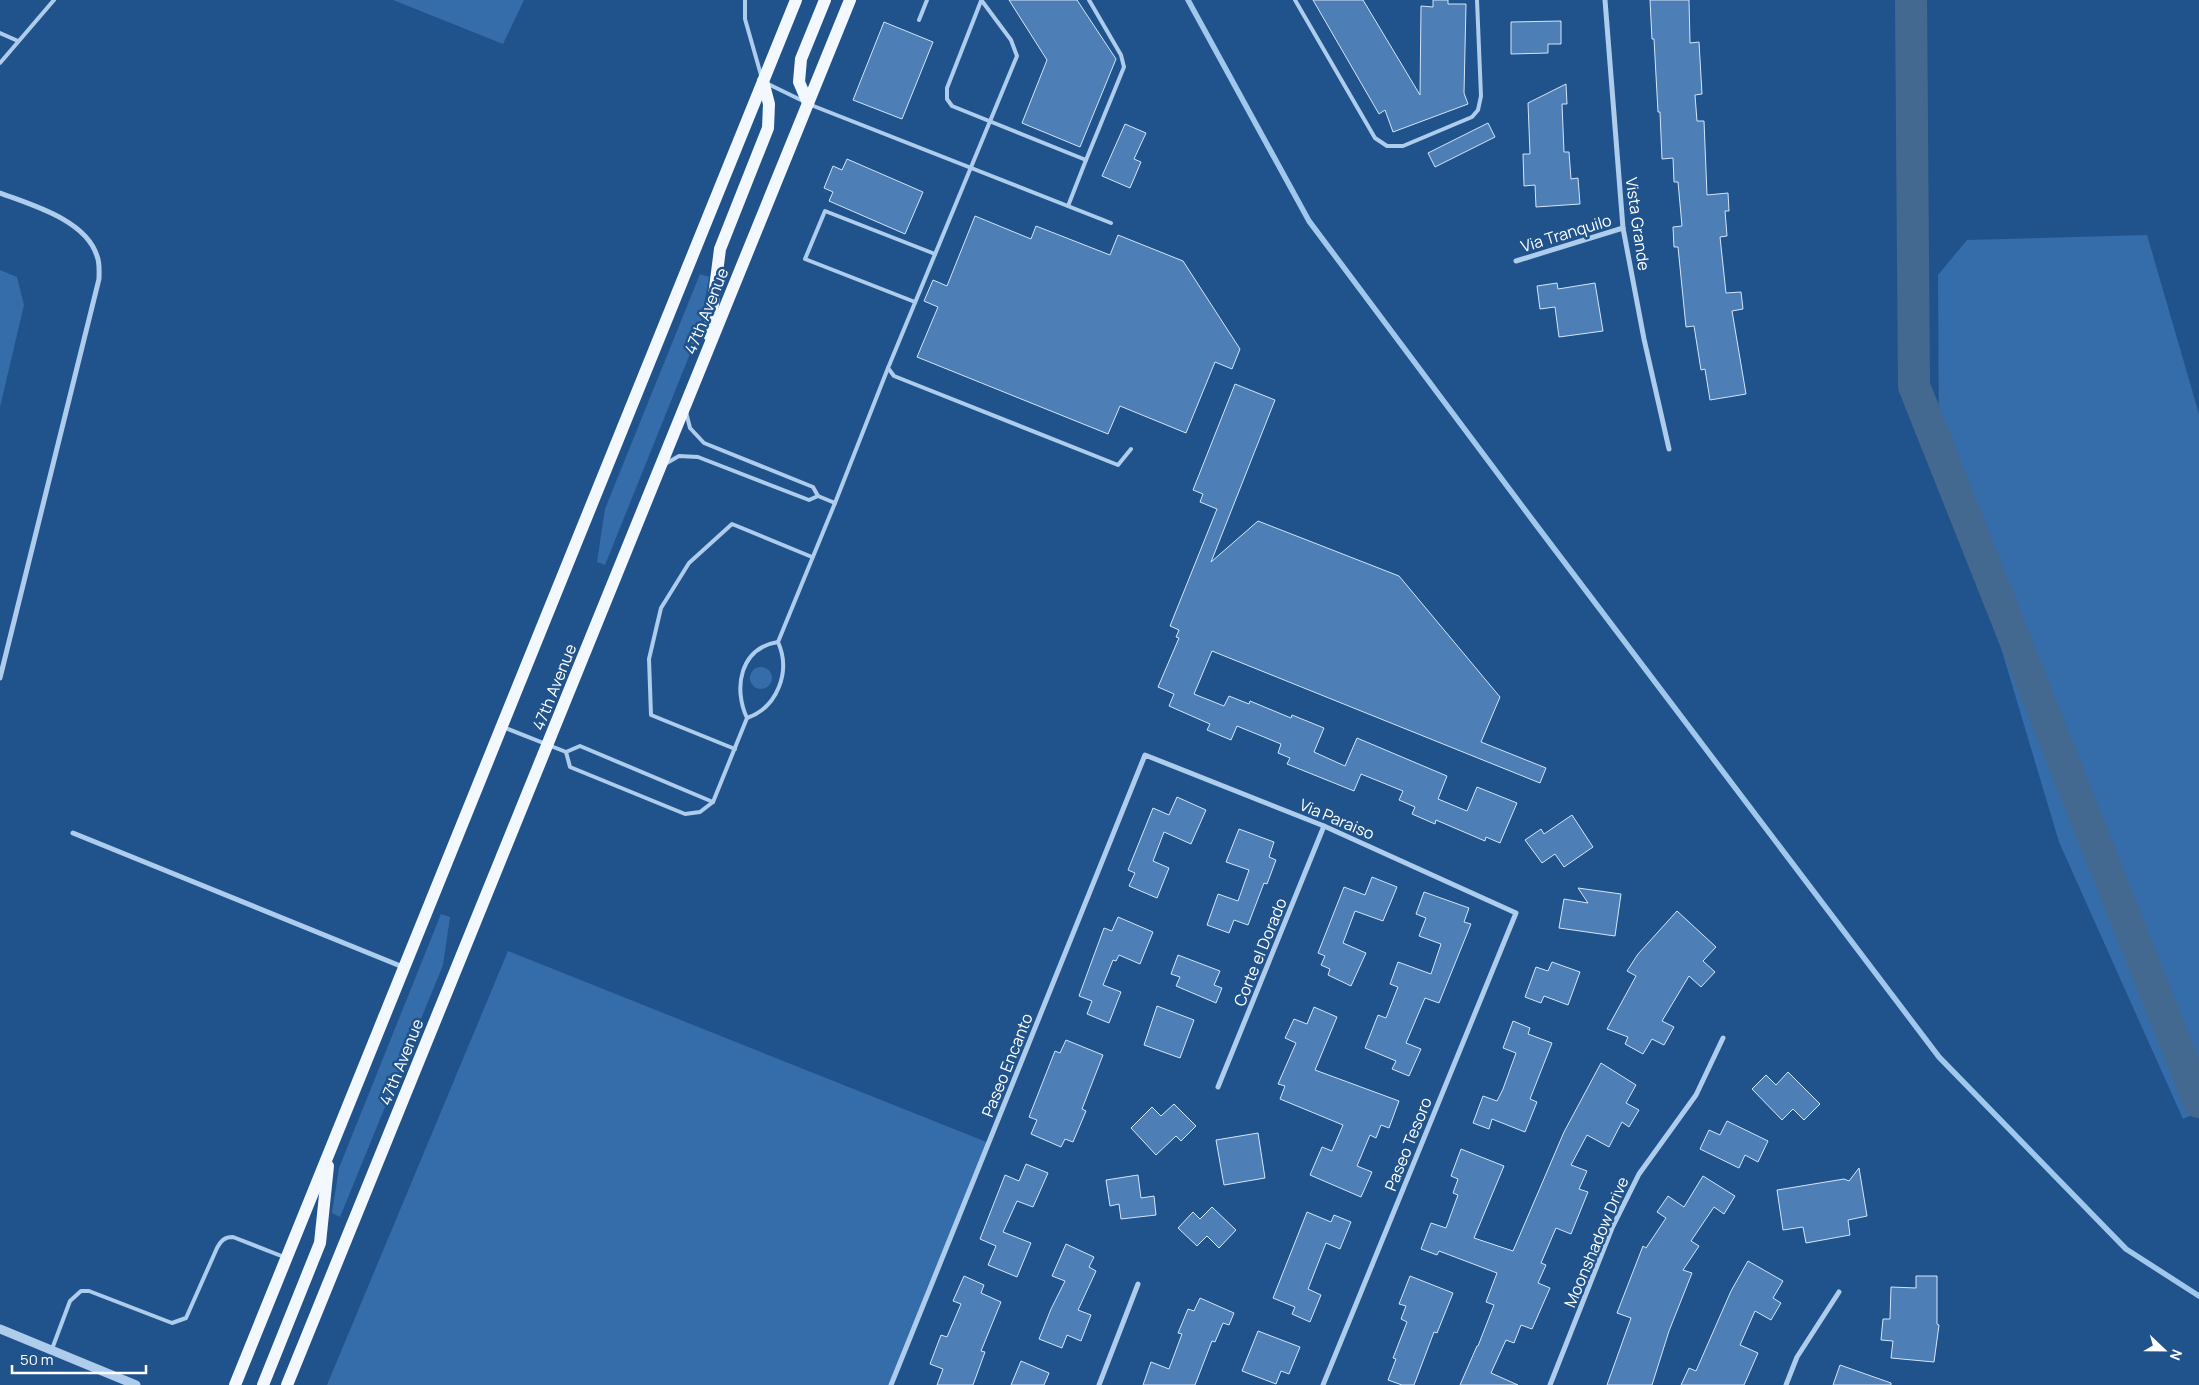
<svg xmlns="http://www.w3.org/2000/svg" width="2199" height="1385" font-family="Manrope,sans-serif">
  <rect width="100%" height="100%" fill="#20538c"/>
  <!-- green -->
  <g fill="#346daa">
    <path d="M393,0H524L503,44Z"/>
    <path d="M2147,235L2199,414V1112L2183,1119L2059,842L1939,440L1938,275L1967,240Z"/>
    <path d="M0,270L17,277L24,305L0,407Z"/>
    <path d="M700,274L709,277L700,329L605,565L597,562L605,509Z"/>
    <circle cx="761" cy="678" r="11"/>
    <path d="M441,914L450,917L443,965L340,1217L332,1213L339,1168Z"/>
    <path d="M508,951L989,1143L891,1385H327Z"/>
  </g>
  <g fill="none" stroke-linecap="round" stroke-linejoin="round">
    <!-- stream -->
    <path stroke="#a1c7ed" stroke-width="5.5" d="M1188,0L1309,221L1537,526L1939,1057L2126,1249L2199,1296"/>
    <!-- river -->
    <path stroke="#446991" stroke-width="32" d="M1911,0L1914,386L2199,1102"/>
  </g>
  <!-- building -->
  <g fill="#4d7fb6" stroke="#d3e5f9">
    <path d="M1009,0H1077L1116,59L1080,147L1022,123L1047,60Z"/>
    <path d="M1313,0H1363L1420,95L1421,6L1433,7V0H1448V4H1466L1464,93L1468,104L1393,132L1385,110L1379,114Z"/>
    <path d="M1650,0H1689L1690,43L1699,42L1702,94L1695,95L1697,121H1704L1707,195L1728,193L1729,211H1725L1727,236L1720,237L1726,293L1741,292L1743,309L1732,311L1746,394L1710,400L1705,369L1701,370L1694,326L1686,327L1678,247H1674L1673,227L1682,226L1678,182H1674L1673,158L1662,159L1660,112H1658L1654,39H1652Z"/>
    <path d="M1561,21V44H1548V53L1511,54V22Z"/>
    <path d="M884,22L933,42L902,119L853,100Z"/>
    <path d="M1566,84L1567,104H1562L1564,152H1569L1571,179L1578,178L1580,204L1536,207L1535,185L1524,186L1523,154H1530L1528,103Z"/>
    <path d="M1488,123L1495,137L1435,167L1428,153Z"/>
    <path d="M1125,124L1146,133L1134,159L1141,162L1130,188L1102,176Z"/>
    <path d="M847,159L923,192L905,234L829,201L833,192L824,188L833,166L842,170Z"/>
    <path d="M975,216L1031,239L1036,226L1110,255L1118,235L1183,261L1240,349L1232,369L1215,362L1186,433L1120,406L1108,434L917,357L938,307L924,301L933,280L947,286Z"/>
    <path d="M1557,283L1558,289L1595,283L1603,331L1559,337L1555,307L1540,309L1537,286Z"/>
    <path d="M1235,384L1275,400L1211,562L1258,521L1399,576L1500,697L1481,742L1546,768L1540,783L1212,651L1194,694L1224,706L1229,696L1249,704L1250,701L1291,718L1292,715L1324,728L1314,752L1345,766L1357,738L1447,776L1438,799L1467,811L1477,787L1517,803L1500,843L1486,837L1485,841L1436,820L1435,824L1412,814L1415,807L1399,800L1403,791L1361,774L1354,791L1287,764L1290,758L1278,753L1281,744L1237,726L1231,740L1207,730L1210,724L1169,706L1174,694L1158,687L1179,638L1176,637L1179,630L1170,626L1217,509L1200,502L1203,494L1193,490Z"/>
    <path d="M1177,797L1206,810L1191,844L1164,832L1153,861L1169,868L1157,898L1129,886L1135,873L1128,870L1153,808L1169,815Z"/>
    <path d="M1572,815L1593,847L1564,867L1555,854L1542,863L1525,840L1541,829L1544,834Z"/>
    <path d="M1239,829L1274,842L1269,857L1276,860L1267,884L1264,883L1248,925L1234,920L1229,933L1207,925L1218,894L1238,901L1249,870L1226,862Z"/>
    <path d="M1372,877L1397,887L1383,921L1355,911L1343,943L1366,953L1351,986L1328,975L1330,969L1321,965L1325,956L1318,953L1344,887L1365,895Z"/>
    <path d="M1578,888L1621,894L1615,936L1559,928L1564,899L1588,903Z"/>
    <path d="M1424,892L1469,908L1464,922L1471,924L1439,1003L1425,998L1406,1043L1421,1049L1409,1076L1392,1069L1396,1061L1365,1048L1378,1015L1386,1018L1398,987L1390,984L1398,962L1431,974L1441,944L1419,936L1426,918L1416,914Z"/>
    <path d="M1677,911L1716,947L1703,961L1715,972L1701,987L1689,976L1662,1021L1674,1027L1664,1045L1652,1039L1643,1054L1625,1044L1628,1037L1607,1029L1636,976L1627,971L1638,954Z"/>
    <path d="M1118,917L1153,932L1140,964L1119,955L1116,961L1113,960L1103,985L1121,992L1109,1023L1087,1014L1092,1001L1079,996L1104,928L1112,931Z"/>
    <path d="M1178,955L1220,971L1214,985L1222,988L1216,1003L1176,986L1180,977L1171,974Z"/>
    <path d="M1552,962L1580,972L1568,1005L1544,996L1541,1003L1525,997L1536,967L1548,971Z"/>
    <path d="M1157,1006L1194,1020L1180,1058L1144,1045Z"/>
    <path d="M1314,1007L1337,1017L1315,1070L1399,1101L1389,1128L1381,1125L1376,1138L1370,1135L1357,1166L1372,1172L1361,1197L1310,1175L1322,1147L1332,1151L1343,1125L1280,1099L1285,1086L1278,1084L1296,1043L1285,1038L1294,1019L1307,1024Z"/>
    <path d="M1513,1021L1530,1028L1528,1034L1552,1043L1530,1099L1537,1102L1525,1132L1492,1119L1489,1129L1473,1123L1483,1096L1497,1101L1503,1089L1516,1053L1503,1048Z"/>
    <path d="M1066,1040L1103,1055L1082,1109L1086,1111L1073,1142L1065,1139L1061,1147L1031,1134L1037,1120L1029,1117L1055,1051L1060,1053Z"/>
    <path d="M1601,1063L1636,1085L1626,1103L1639,1110L1629,1127L1622,1122L1609,1147L1587,1135L1571,1165L1587,1171L1579,1189L1588,1192L1571,1234L1556,1228L1541,1263L1546,1265L1538,1283L1550,1288L1532,1329L1521,1325L1514,1343L1506,1340L1491,1373L1518,1385H1460L1477,1346H1478L1494,1305L1486,1302L1497,1273L1439,1251L1437,1255L1421,1249L1431,1223L1446,1228L1458,1195L1453,1193L1458,1179L1451,1176L1461,1149L1504,1166L1474,1238L1513,1251L1564,1132Z"/>
    <path d="M1788,1072L1820,1104L1804,1120L1793,1109L1782,1120L1752,1089L1766,1075L1776,1085Z"/>
    <path d="M1174,1104L1196,1126L1181,1141L1176,1136L1156,1155L1131,1128L1152,1107L1161,1116Z"/>
    <path d="M1727,1121L1768,1141L1758,1162L1745,1155L1739,1168L1700,1149L1709,1130L1720,1135Z"/>
    <path d="M1258,1133L1265,1178L1224,1185L1216,1140Z"/>
    <path d="M1026,1164L1048,1173L1033,1207L1017,1201L1003,1232L1031,1243L1017,1277L988,1265L996,1246L980,1239L1005,1175L1019,1181Z"/>
    <path d="M1859,1168L1867,1216L1848,1220L1850,1235L1806,1243L1803,1227L1783,1230L1777,1190L1844,1179L1849,1181Z"/>
    <path d="M1138,1175L1141,1198L1154,1196L1156,1215L1121,1219L1119,1204L1110,1206L1106,1180Z"/>
    <path d="M1703,1176L1735,1196L1724,1214L1714,1207L1691,1241L1699,1246L1683,1270L1692,1273L1669,1331L1652,1385H1607L1631,1318L1617,1313L1643,1246L1646,1248L1666,1218L1657,1212L1668,1196L1684,1207Z"/>
    <path d="M1212,1207L1236,1230L1219,1248L1207,1236L1197,1246L1178,1228L1193,1212L1200,1219Z"/>
    <path d="M1307,1212L1331,1222L1334,1215L1351,1222L1340,1249L1326,1243L1308,1289L1321,1295L1310,1322L1292,1314L1295,1307L1273,1298Z"/>
    <path d="M1066,1244L1094,1257L1089,1267L1096,1271L1078,1310L1091,1315L1081,1341L1067,1335L1062,1348L1039,1339L1051,1309L1065,1281L1052,1276Z"/>
    <path d="M1748,1261L1783,1281L1773,1298L1781,1303L1771,1320L1755,1311L1740,1345L1758,1353L1744,1385H1681L1689,1368L1696,1371L1731,1291Z"/>
    <path d="M964,1276L984,1285L981,1293L1001,1302L981,1351L985,1352L973,1385H937L943,1369L930,1364L941,1335L947,1337L961,1304L953,1301Z"/>
    <path d="M1410,1276L1453,1293L1437,1333L1434,1332L1414,1385H1402L1388,1380L1396,1359L1393,1358L1407,1322L1401,1319L1406,1306L1399,1304Z"/>
    <path d="M1916,1276H1937V1324L1939,1325L1934,1362L1891,1358L1893,1341L1881,1340L1883,1319H1890L1891,1287L1916,1288Z"/>
    <path d="M1200,1298L1234,1313L1229,1325L1223,1323L1215,1342L1212,1341L1195,1385H1143L1151,1362L1169,1369L1182,1334L1178,1333L1188,1309L1194,1311Z"/>
    <path d="M1258,1331L1300,1347L1289,1374L1281,1371L1276,1384L1242,1371Z"/>
    <path d="M1021,1361L1049,1373L1044,1385H1011Z"/>
    <path d="M1840,1365L1891,1383V1385H1833Z"/>
  </g>
  <g fill="none" stroke-linecap="round" stroke-linejoin="round">
    <!-- service -->
    <g stroke="#aeccec" stroke-width="4">
      <path d="M745,0V19L761,75"/>
      <path d="M1295,0L1375,138L1387,146H1403L1472,117L1478,110L1481,96L1477,0"/>
      <path d="M981,1L947,88V99L952,106L1086,160L1124,67L1121,55L1089,0"/>
      <path d="M982,1L1011,40L1017,56L888,368L894,376L1118,465L1131,449"/>
      <path d="M919,20L927,0"/>
      <path d="M0,33L18,41"/>
      <path d="M0,63L54,0"/>
      <path d="M766,83L803,101"/>
      <path d="M811,105L1111,223"/>
      <path d="M1068,206L1086,160"/>
      <path d="M915,302L805,259L825,211L935,254"/>
      <path d="M686,412L690,428L704,443L813,487L818,496L835,503L888,368"/>
      <path d="M665,464L679,456L698,457L809,500L818,496"/>
      <path d="M747,718C778,707 791,671 778,642L835,503"/>
      <path d="M503,727L566,752L580,746L713,802"/>
      <path d="M735,749L651,715L649,659L661,608L689,563L732,524L812,557"/>
      <path d="M566,752L570,767L685,814L700,812L713,802L747,718C733,688 740,648 778,642"/>
      <path d="M52,1349L70,1301L81,1291H89L172,1323L186,1318L217,1248C221,1241 224,1237 233,1237L284,1257"/>
    </g>
    <!-- minor -->
    <g stroke="#aeccec" stroke-width="5">
      <path d="M1605,0L1623,228L1644,339L1669,449"/>
      <path d="M0,193C32,205 86,220 97,256C100,263 99,272 99,279L0,678"/>
      <path d="M1516,261L1623,228"/>
      <path d="M73,833L403,967"/>
      <path d="M1218,1087L1324,826"/>
      <path d="M891,1385L1145,755L1324,826L1516,913L1323,1385"/>
      <path d="M1099,1385L1138,1284"/>
      <path d="M1550,1385L1612,1228L1639,1174L1696,1095L1723,1038"/>
      <path d="M1786,1385L1797,1357L1839,1292"/>
    </g>
    <!-- tertiary -->
    <path stroke="#aeccec" stroke-width="9" d="M0,1329L136,1385"/>
    <!-- primary -->
    <g stroke="#f3f8ff" stroke-width="12">
      <path d="M808,103L799,82L801,59L825,0"/>
      <path d="M709,335L720,249L768,128L769,104L763,81"/>
      <path d="M235,1385L796,0"/>
      <path d="M263,1385L320,1243L328,1166"/>
      <path d="M287,1385L850,0"/>
    </g>
  </g>
  <g text-anchor="middle" dominant-baseline="central" stroke-width="5" stroke-linejoin="round" paint-order="stroke">
    <!-- street labels -->
    <g font-size="16" fill="#fff" stroke="#20538c">
      <text transform="translate(1638 224) rotate(82)">Vista Grande</text>
      <text transform="translate(1566 233) rotate(-17)">Via Tranquilo</text>
      <text transform="translate(706 311) rotate(-68)">47th Avenue</text>
      <text transform="translate(554 687) rotate(-68)">47th Avenue</text>
      <text transform="translate(1337 819) rotate(23)">Via Paraiso</text>
      <text transform="translate(1260 952) rotate(-68)">Corte el Dorado</text>
      <text transform="translate(401 1062) rotate(-68)">47th Avenue</text>
      <text transform="translate(1007 1065) rotate(-68)">Paseo Encanto</text>
      <text transform="translate(1408 1144) rotate(-68)">Paseo Tesoro</text>
      <text transform="translate(1596 1242) rotate(-67)">Moonshadow Drive</text>
    </g>
  </g>
  <!-- north arrow -->
  <g transform="translate(2164 1350) rotate(112)" stroke="#20538c" stroke-width="4" paint-order="stroke">
  <path d="M0-4L9 19L0 12L-9 19Z" fill="#ffffff"/>
  <text y="-8" font-size="14" font-weight="bold" text-anchor="middle" fill="#ffffff">N</text>
  </g>
  <!-- scale -->
  <path d="M12 1365v8h134v-8" fill="none" stroke="#ffffff" stroke-width="2.5"/>
  <text x="20" y="1365" font-size="15" fill="#ffffff" stroke="#20538c" stroke-width="4" paint-order="stroke">50 m</text>
</svg>
